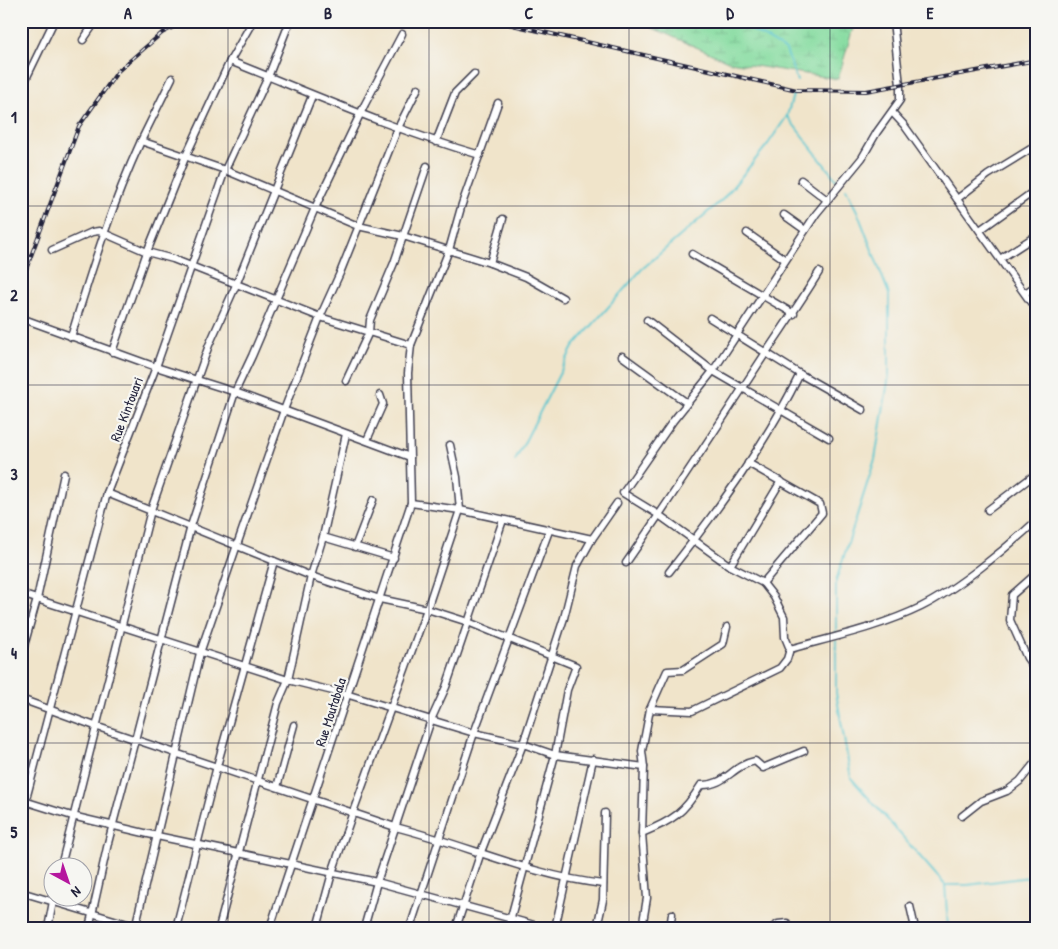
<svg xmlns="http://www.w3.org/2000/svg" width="1058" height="949" font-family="'Patrick Hand',sans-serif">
  <defs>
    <pattern id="wetland-marsh" width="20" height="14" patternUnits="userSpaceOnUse" patternTransform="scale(1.25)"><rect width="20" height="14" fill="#84db9f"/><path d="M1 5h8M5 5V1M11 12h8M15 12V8" fill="none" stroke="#72bc8a"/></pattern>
  </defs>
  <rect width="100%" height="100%" fill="#f6f6f2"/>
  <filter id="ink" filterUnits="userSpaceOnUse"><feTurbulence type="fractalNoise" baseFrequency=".02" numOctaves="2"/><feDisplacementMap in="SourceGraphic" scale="10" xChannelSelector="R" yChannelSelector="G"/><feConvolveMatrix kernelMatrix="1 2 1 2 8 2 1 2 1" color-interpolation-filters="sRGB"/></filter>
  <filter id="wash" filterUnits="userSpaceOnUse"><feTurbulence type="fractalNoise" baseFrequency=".0096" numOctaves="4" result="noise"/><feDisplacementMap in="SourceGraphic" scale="20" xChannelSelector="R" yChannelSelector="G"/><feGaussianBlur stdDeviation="1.12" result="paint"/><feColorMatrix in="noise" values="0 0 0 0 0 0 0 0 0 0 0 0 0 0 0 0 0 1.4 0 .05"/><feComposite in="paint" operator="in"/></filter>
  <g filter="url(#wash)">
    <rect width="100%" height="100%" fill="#f0e4ca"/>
    <!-- wetland -->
    <path fill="url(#wetland-marsh)" stroke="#537e6d" d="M637,21H855L838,79L730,62Z"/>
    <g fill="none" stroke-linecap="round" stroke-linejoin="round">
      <!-- stream -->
      <g stroke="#57c5ce" stroke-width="2">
        <path d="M736,21L786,50L797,81"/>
        <path d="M793,95L787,116L837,181"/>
        <path d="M515,461L573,347L642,269L723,199L768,144L787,116"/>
        <path d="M836,635V581L875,459L889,375V294L857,211L846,189"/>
        <path d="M836,640V693L851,778L945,885L948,928"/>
        <path d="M945,885H968L1037,876"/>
      </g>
    </g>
  </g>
  <g filter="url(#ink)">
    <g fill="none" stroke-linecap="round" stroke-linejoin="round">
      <defs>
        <g id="minor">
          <path d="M83,40L96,21"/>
          <path d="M230,61C313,94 394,130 480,155"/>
          <path d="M21,89L54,21"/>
          <path d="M892,112L904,125L1037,311"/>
          <path d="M141,141L172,78"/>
          <path d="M436,142L455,93L474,74"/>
          <path d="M801,180L827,200"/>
          <path d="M957,199L988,175L1037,145"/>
          <path d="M784,215L805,230"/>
          <path d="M980,230L1037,189"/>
          <path d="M747,233L784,259"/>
          <path d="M52,250L92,232L99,231L147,252L173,259L320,317L411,345"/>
          <path d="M692,254L794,314"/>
          <path d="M1000,259L1037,235"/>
          <path d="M490,263L503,219"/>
          <path d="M1025,293L1037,285"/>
          <path d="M21,318L156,367L235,392L410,457"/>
          <path d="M710,318L800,374L863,410"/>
          <path d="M647,320L713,371L829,438"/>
          <path d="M71,337C91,271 112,204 141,141L225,170L358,226L403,236L490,263L526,277L563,298"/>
          <path d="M112,352L147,252L185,158L230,61L250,26"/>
          <path d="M622,356L687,403"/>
          <path d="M346,381L369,332L370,320L394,263L427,166"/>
          <path d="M367,440L383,404L380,395"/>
          <path d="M748,463L820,504L822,513L763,583"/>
          <path d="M107,493L311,576L380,599L427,609L468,622L576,666L567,690L555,755L508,928"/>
          <path d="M411,503L460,510L592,539"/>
          <path d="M988,510L1037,473"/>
          <path d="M323,537L394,558"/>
          <path d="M355,547L373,500"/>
          <path d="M626,563C674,494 719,424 765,354C783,327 802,300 819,272"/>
          <path d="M730,566L781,481"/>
          <path d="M669,572C718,510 765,445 800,374"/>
          <path d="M1037,573L1012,595L1010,620L1027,658L1037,672"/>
          <path d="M21,594L288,680L349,695L474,733L523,744L555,755L644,767"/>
          <path d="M790,649C833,637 880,627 921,607C957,589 1007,548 1037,520"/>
          <path d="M21,657L37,599L64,474"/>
          <path d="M21,699L95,726L395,827C465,844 531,876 603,884"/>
          <path d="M650,709L692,711L780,668L787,659L790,649L785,637L784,617L774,597L763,583L730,566L659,515L623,493L673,421L713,371L816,214L862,158L877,132L900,100V85L893,21"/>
          <path d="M277,787L294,725"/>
          <path d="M21,800L72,816L157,836L377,882L545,928"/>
          <path d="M962,816L981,801L1007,791L1020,781L1037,760"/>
          <path d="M21,818L107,493L156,367L225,170L268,77L290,21"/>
          <path d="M642,833C672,821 684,813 701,785C726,786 731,766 755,761L763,768L804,751"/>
          <path d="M61,866L151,510L209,345L236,285L312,96"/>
          <path d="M21,892L141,928"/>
          <path d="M910,906L915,928"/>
          <path d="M48,928L54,896"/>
          <path d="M89,928L108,843L191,526L235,392L252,356L315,208L365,104L402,34"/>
          <path d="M135,928L200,653L237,545L284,410L320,317L340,273L398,128L418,88"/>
          <path d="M176,928L217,766L274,561"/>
          <path d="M219,928L278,703L288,680L311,576L323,537L346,434"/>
          <path d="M270,928L411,503L408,373L411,345L449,250L462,204L498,103"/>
          <path d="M317,928L332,873L353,812L427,609L460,510L457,477L450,445"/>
          <path d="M364,928L377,882L431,720L446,687L503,520"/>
          <path d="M410,928L474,733L549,531"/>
          <path d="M456,928L481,852L523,744L564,618L577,566L592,539L617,503"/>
          <path d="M555,928L593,759"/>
          <path d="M597,928L603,900L605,813"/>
          <path d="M642,928L647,898L642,833L644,767L642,751L650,709L667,671L683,670L723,644L727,627"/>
          <path d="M670,928L672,914"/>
          <path d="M772,928L778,924L787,923"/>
        </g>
      </defs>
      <!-- minor casing -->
      <use href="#minor" stroke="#413f50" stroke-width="9"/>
      <!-- minor -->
      <use href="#minor" stroke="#fff" stroke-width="6"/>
      <defs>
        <g id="rail">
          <path d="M495,21L797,90L866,91L1037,60"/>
          <path d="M21,283L79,126L118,71L162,33L185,21"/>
        </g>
      </defs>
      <!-- rail casing -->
      <use href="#rail" stroke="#22223b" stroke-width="4"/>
      <!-- rail -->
      <use href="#rail" stroke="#f6f6f2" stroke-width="2" stroke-dasharray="5.5" stroke-linecap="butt"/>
    </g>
  </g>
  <!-- grid -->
  <path fill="none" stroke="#22223b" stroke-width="1" stroke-opacity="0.55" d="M228,21V928M429,21V928M629,21V928M830,21V928M21,206H1037M21,385H1037M21,564H1037M21,743H1037"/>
  <g text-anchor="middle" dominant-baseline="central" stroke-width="4.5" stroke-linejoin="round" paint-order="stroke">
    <!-- street labels -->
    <g font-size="14" fill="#22223b" stroke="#f6f6f2">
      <text transform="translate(126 409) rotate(-69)">Rue Kintouari</text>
      <text transform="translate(330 712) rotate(-72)">Rue Moutabala</text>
    </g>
  </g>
  <!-- margin -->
  <rect width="1058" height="949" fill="none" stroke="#f6f6f2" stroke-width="55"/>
  <!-- north arrow -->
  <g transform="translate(68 882) rotate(140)"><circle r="24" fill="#f6f6f2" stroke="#a1a1a9"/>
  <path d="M0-4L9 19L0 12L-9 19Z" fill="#b5179e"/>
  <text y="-8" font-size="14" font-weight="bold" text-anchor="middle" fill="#22223b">N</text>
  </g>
  <rect x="28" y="28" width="1002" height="894" fill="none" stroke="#22223b" stroke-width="2"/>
  <g font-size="16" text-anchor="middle" font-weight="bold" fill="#22223b">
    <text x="128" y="19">A</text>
    <text x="328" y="19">B</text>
    <text x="529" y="19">C</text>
    <text x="730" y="19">D</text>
    <text x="930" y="19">E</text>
    <text x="14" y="123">1</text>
    <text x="14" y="301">2</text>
    <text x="14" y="480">3</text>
    <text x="14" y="659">4</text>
    <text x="14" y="838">5</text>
  </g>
</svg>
